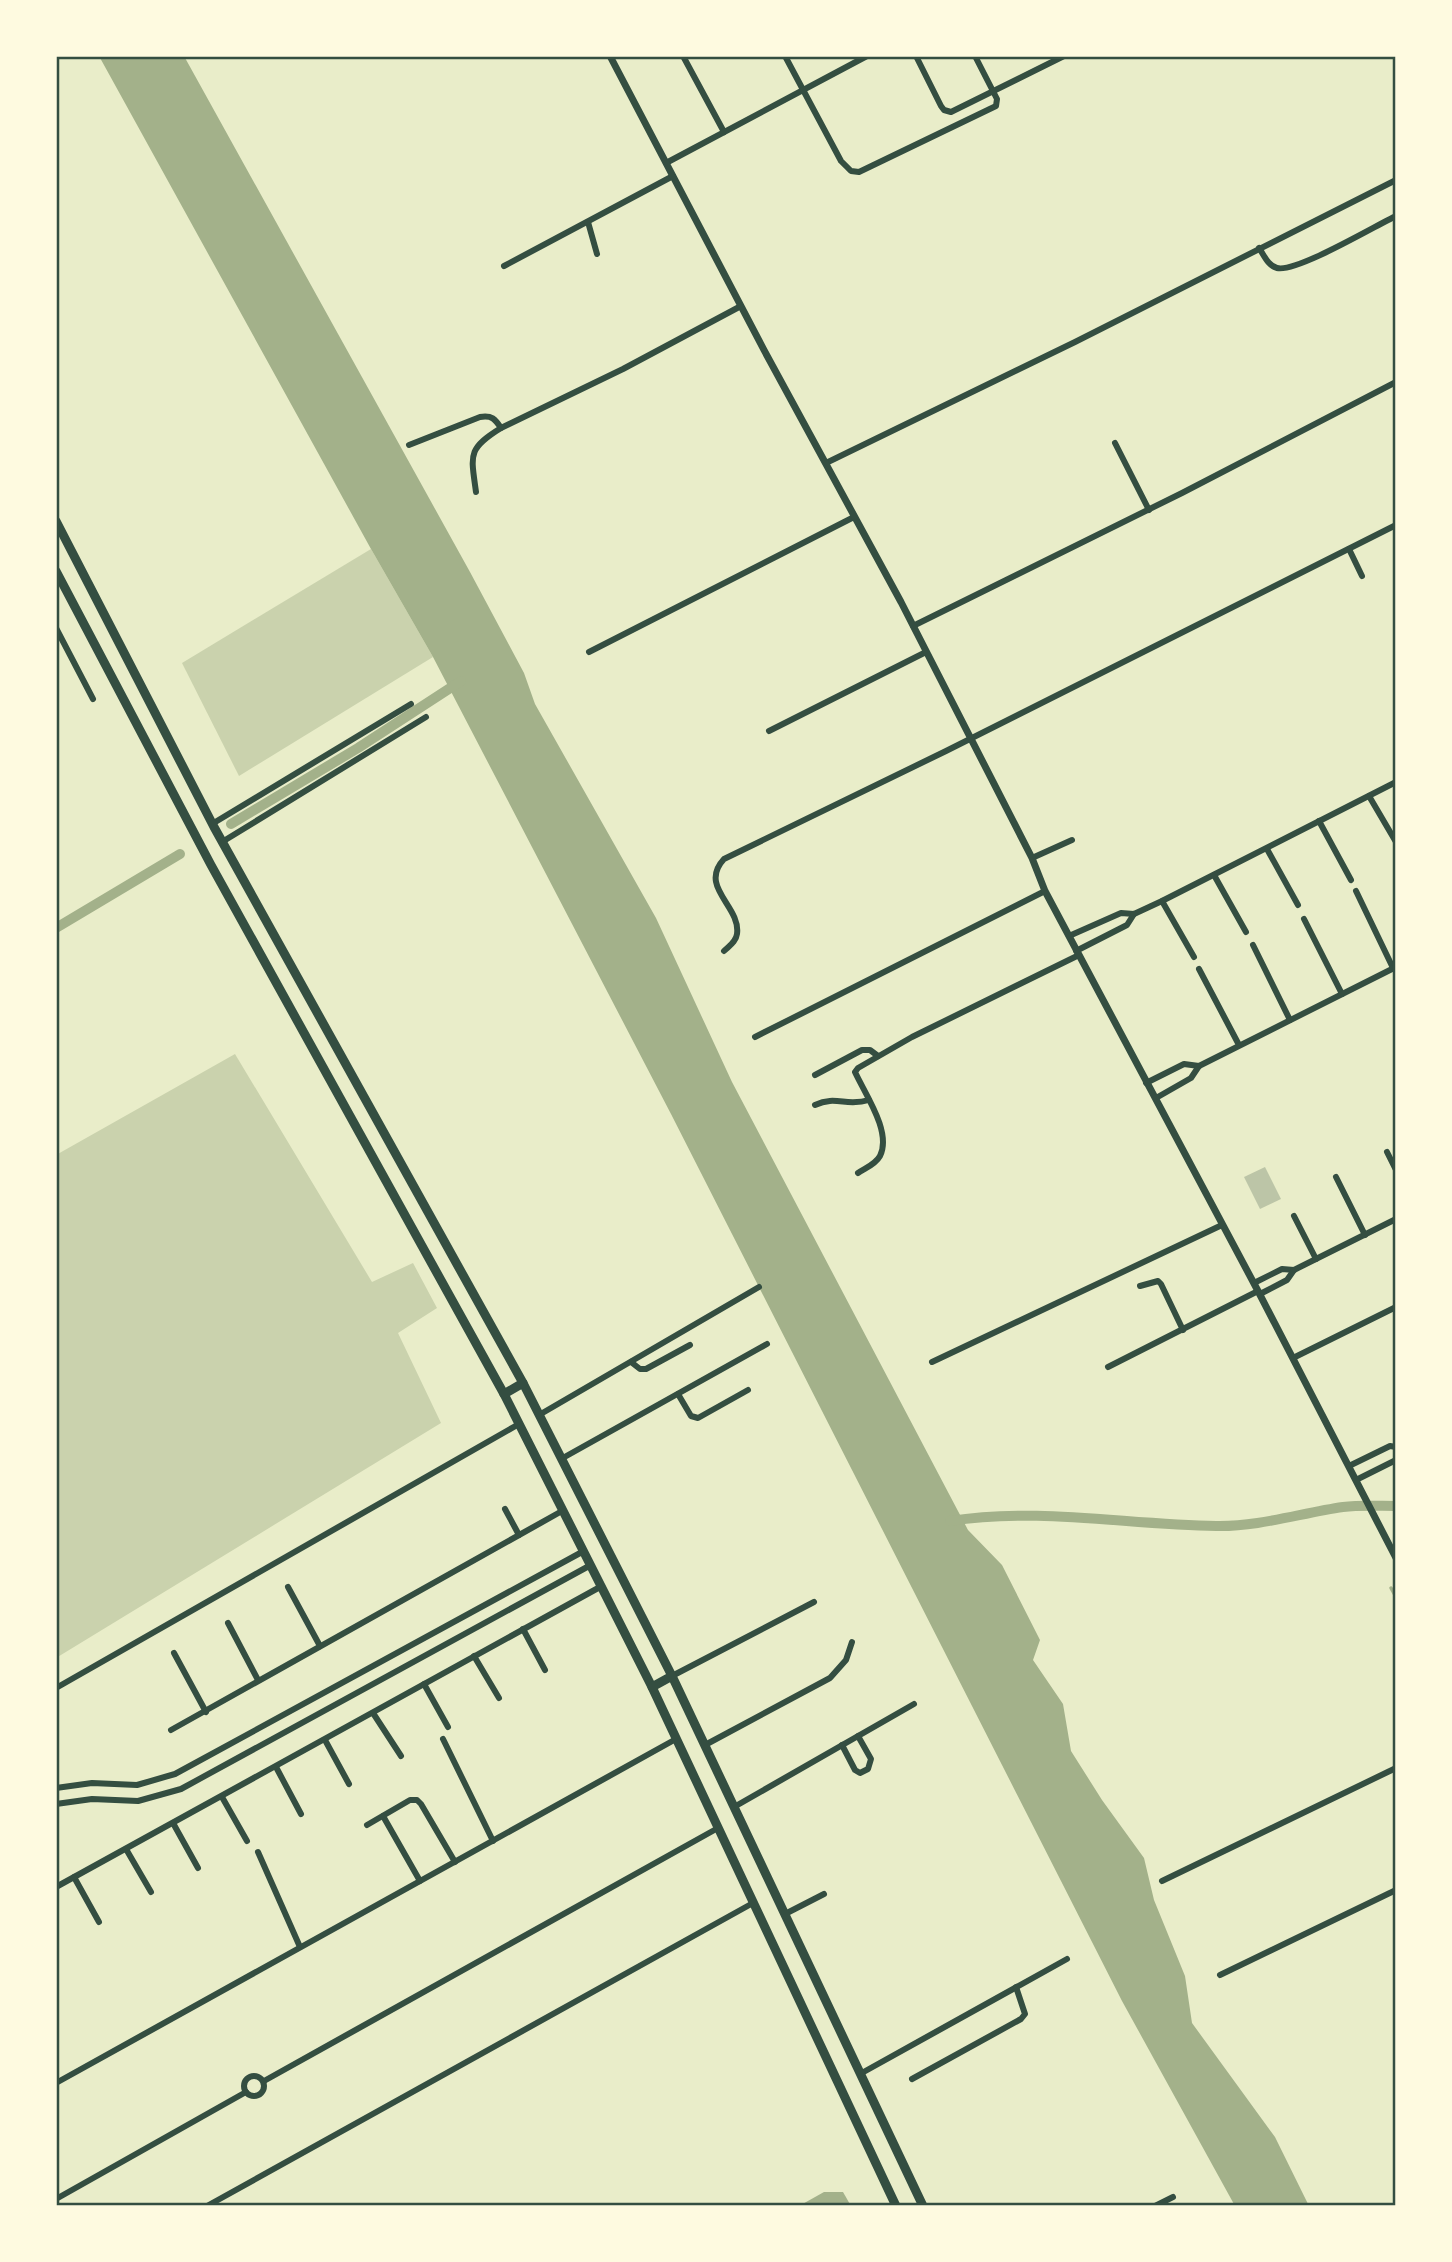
<svg xmlns="http://www.w3.org/2000/svg" width="1452" height="2262" font-family="Commissioner,sans-serif">
  <rect width="100%" height="100%" fill="#e9edc9"/>
  <!-- green -->
  <g fill="#cad2ad">
    <path d="M371,549L433,657L239,776L182,663Z"/>
    <path d="M235,1054L372,1282L413,1263L437,1308L398,1333L441,1423L56,1658V1155Z"/>
  </g>
  <!-- water -->
  <g fill="#a3b18a">
    <path d="M99,56H184L470,572L524,673L535,704L656,918L732,1082L968,1530L1002,1565L1040,1640L1033,1660L1063,1704L1071,1751L1102,1800L1144,1858L1154,1900L1185,1976L1192,2023L1275,2137L1309,2206H1235L1122,2001L671,1114L433,657L371,549Z"/>
    <path d="M824,2192H843L851,2206H799Z"/>
  </g>
  <g fill="none" stroke-linecap="round" stroke-linejoin="round">
    <!-- stream -->
    <path stroke="#a3b18a" stroke-width="3.5" d="M1391,1588L1396,1597"/>
    <!-- canal -->
    <g stroke="#a3b18a" stroke-width="10">
      <path d="M231,824L358,748L461,681"/>
      <path d="M56,928L180,854"/>
      <path d="M950,1521C1039,1507 1127,1525 1216,1526C1258,1527 1301,1513 1343,1507C1360,1505 1378,1506 1396,1506"/>
    </g>
  </g>
  <!-- building -->
  <path fill="#bcc5a7" d="M1265,1167L1281,1199L1260,1209L1244,1177Z"/>
  <g fill="none" stroke-linecap="round" stroke-linejoin="round">
    <!-- minor -->
    <g stroke="#344e41" stroke-width="6">
      <path d="M683,56L724,132"/>
      <path d="M785,56L841,161L851,171L859,172L996,106L997,99L975,56"/>
      <path d="M916,56L941,106L944,110L951,112L1064,56"/>
      <path d="M666,163L867,56"/>
      <path d="M588,222L597,254"/>
      <path d="M1259,248C1264,255 1268,266 1277,268C1296,273 1375,226 1396,216"/>
      <path d="M504,266L673,176"/>
      <path d="M1115,443L1149,510"/>
      <path d="M409,445L480,417C492,415 495,419 501,428"/>
      <path d="M826,463L1075,342L1396,180"/>
      <path d="M476,492C471,455 467,449 501,428L623,369L741,306"/>
      <path d="M1349,549L1362,576"/>
      <path d="M913,626L1182,493L1396,382"/>
      <path d="M56,628L93,699"/>
      <path d="M589,652L854,517"/>
      <path d="M769,731L926,652"/>
      <path d="M1369,796L1396,842"/>
      <path d="M1319,821L1351,880"/>
      <path d="M212,824L411,704"/>
      <path d="M222,842L426,717"/>
      <path d="M1267,849L1298,905"/>
      <path d="M1032,858L1072,840"/>
      <path d="M1214,875L1246,932"/>
      <path d="M1356,891L1393,968"/>
      <path d="M1162,901L1194,957"/>
      <path d="M1304,919L1342,994"/>
      <path d="M1069,936L1121,913L1134,914L1162,901L1396,782"/>
      <path d="M1253,945L1290,1020"/>
      <path d="M724,951C729,946 736,942 737,934C741,906 698,887 724,859L946,751L1396,525"/>
      <path d="M1076,951L1127,925L1134,914"/>
      <path d="M1199,969L1239,1045"/>
      <path d="M755,1037L1045,891"/>
      <path d="M815,1075L862,1050H870L878,1056"/>
      <path d="M1146,1083L1184,1064L1199,1066"/>
      <path d="M1156,1098L1191,1078L1199,1066L1396,967"/>
      <path d="M815,1105C836,1095 846,1107 869,1100"/>
      <path d="M1387,1152L1396,1170"/>
      <path d="M858,1173C865,1168 875,1165 880,1156C892,1132 865,1094 855,1072L858,1068L912,1037L1079,955"/>
      <path d="M1336,1177L1365,1235"/>
      <path d="M1294,1216L1316,1259"/>
      <path d="M1254,1283L1282,1269L1294,1270"/>
      <path d="M1140,1286L1158,1281L1161,1284L1183,1330"/>
      <path d="M1260,1294L1287,1280L1294,1270L1396,1219"/>
      <path d="M1293,1358L1396,1307"/>
      <path d="M631,1362L640,1369H646L690,1345"/>
      <path d="M932,1362L1222,1225"/>
      <path d="M1108,1367L1258,1291"/>
      <path d="M678,1394L691,1416L698,1418L748,1390"/>
      <path d="M539,1415L759,1287"/>
      <path d="M561,1459L767,1344"/>
      <path d="M1349,1466L1390,1446L1396,1447"/>
      <path d="M1356,1480L1396,1460"/>
      <path d="M505,1509L519,1535"/>
      <path d="M288,1587L320,1646"/>
      <path d="M228,1623L258,1680"/>
      <path d="M523,1629L545,1670"/>
      <path d="M174,1653L206,1712"/>
      <path d="M474,1656L499,1698"/>
      <path d="M672,1676L814,1602"/>
      <path d="M424,1684L448,1727"/>
      <path d="M56,1688L519,1424"/>
      <path d="M373,1713L401,1756"/>
      <path d="M171,1730L562,1511"/>
      <path d="M443,1739L493,1841"/>
      <path d="M325,1740L349,1784"/>
      <path d="M705,1745L830,1678L846,1660L852,1642"/>
      <path d="M842,1745L855,1770L860,1773L868,1769L871,1759L858,1736"/>
      <path d="M276,1767L301,1814"/>
      <path d="M56,1788L92,1783L137,1785L175,1774L582,1552"/>
      <path d="M222,1797L247,1841"/>
      <path d="M56,1804L92,1799L138,1801L181,1789L589,1566"/>
      <path d="M734,1807L914,1704"/>
      <path d="M383,1816L420,1881"/>
      <path d="M173,1823L198,1868"/>
      <path d="M367,1825L410,1800H417L421,1804L455,1862"/>
      <path d="M126,1849L151,1892"/>
      <path d="M258,1852L300,1947"/>
      <path d="M74,1877L99,1922"/>
      <path d="M1162,1881L1396,1768"/>
      <path d="M56,1887L600,1587"/>
      <path d="M785,1914L824,1894"/>
      <path d="M1220,1975L1396,1890"/>
      <path d="M860,2074L1067,1959"/>
      <circle cx="254" cy="2086" r="10"/>
      <path d="M912,2079L1021,2019L1025,2014L1016,1987"/>
      <path d="M264,2081L718,1828"/>
      <path d="M56,2083L676,1739"/>
      <path d="M56,2199L246,2092"/>
      <path d="M207,2206L753,1903"/>
      <path d="M1155,2206L1173,2197"/>
    </g>
    <!-- tertiary -->
    <path stroke="#344e41" stroke-width="7" d="M610,56L764,350L901,602L1032,858L1045,891L1258,1291L1396,1558"/>
    <!-- primary -->
    <g stroke="#344e41" stroke-width="9">
      <path d="M56,521L214,827L523,1383L672,1676L923,2206"/>
      <path d="M56,571L211,865L504,1394L652,1687L896,2206"/>
      <path d="M504,1394L523,1383"/>
      <path d="M652,1687L672,1676"/>
    </g>
  </g>
  <!-- border -->
  <rect width="1452" height="2262" fill="none" stroke="#fefae0" stroke-width="116"/>
  <rect x="58" y="58" width="1336" height="2146" fill="none" stroke="#344e41" stroke-width="2.5"/>
</svg>
